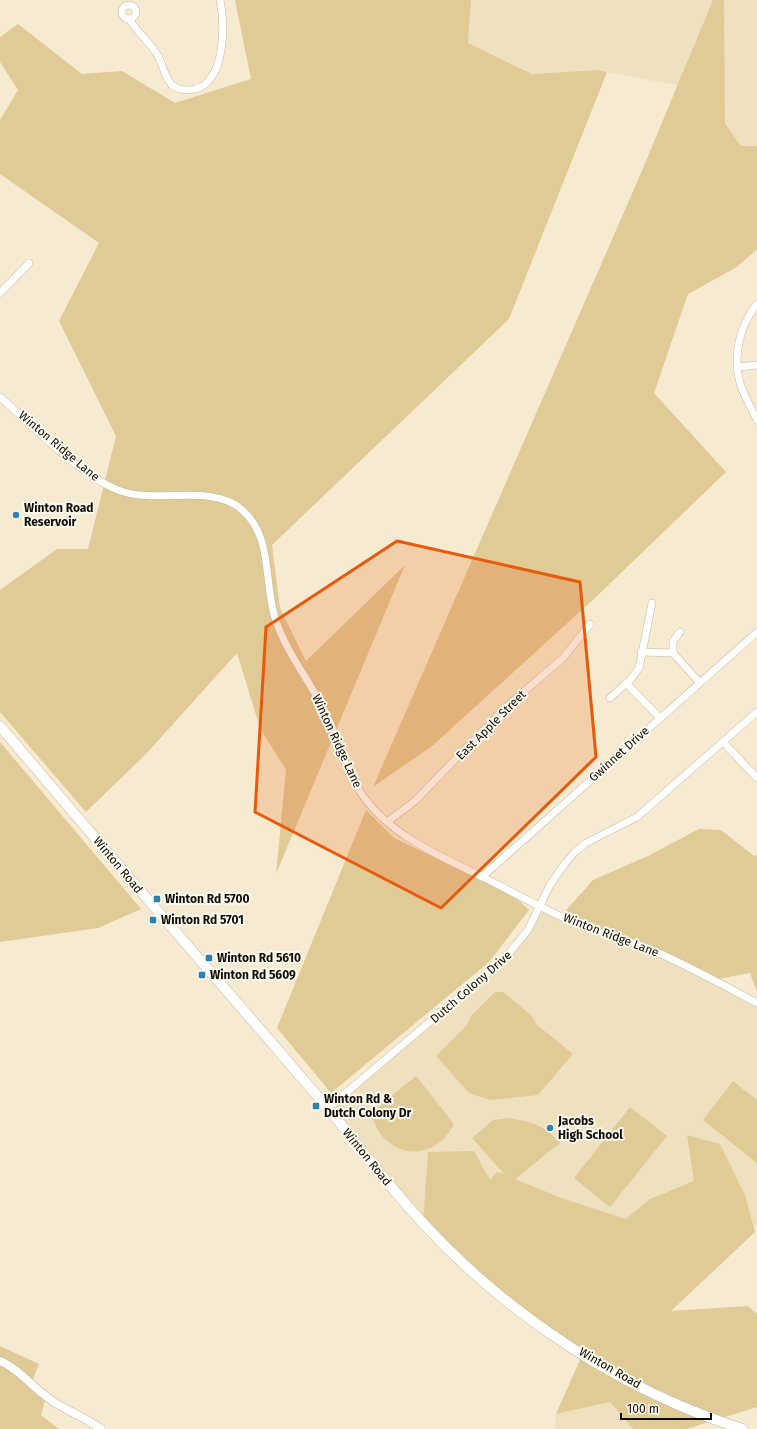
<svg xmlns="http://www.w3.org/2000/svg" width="757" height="1429" font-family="'Fira Sans',sans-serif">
  <rect width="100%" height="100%" fill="#f6ebd1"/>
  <!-- built -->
  <g fill="#efe1bf">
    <path d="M471,0H757V146H741L702,90L597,70L532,74L468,43Z"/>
    <path d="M541,905L631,943L757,1003V1224L600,1364L447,1248L328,1108L505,958Z"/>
    <path d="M610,1402L633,1429H555L556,1414Z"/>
  </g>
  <!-- green -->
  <g fill="#e0ca96">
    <path d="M235,0H471L468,43L532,74L597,70L607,72L509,319L272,545L280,608L306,661L405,565L276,874L286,770L260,728L237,653L146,754L86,812L0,712V590L57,549H88L116,436L59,321L99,243L0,174V120L18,90L0,62V37L18,24L82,74L122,71L175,103L251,79Z"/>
    <path d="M713,0H724L725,123L741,146H757V249L737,267L688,294L654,393L726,472L596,597L432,746L373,787L641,173Z"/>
    <path d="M0,742L141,909L98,928L0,942Z"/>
    <path d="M366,810L394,838L514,896L529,910L489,962L331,1093L277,1028Z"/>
    <path d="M699,829L721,830L754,856L757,855V992L750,973L712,980L660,953L561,916L593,880L648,856Z"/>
    <path d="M495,992H503L532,1016L536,1024L573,1054L538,1095L490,1100L469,1093L436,1056L467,1025L471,1016Z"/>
    <path d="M416,1076L454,1124C433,1166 382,1158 371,1113Z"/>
    <path d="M733,1081L757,1100V1163L703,1120Z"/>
    <path d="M630,1107L667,1136L610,1207L574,1178Z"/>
    <path d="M510,1118C535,1123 542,1124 560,1143L515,1179L561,1198L626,1219L650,1199L694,1181L687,1135L720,1144L745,1195L755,1232L671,1311L748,1306L757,1314V1407L687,1429H633L610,1402L556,1414L583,1353L526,1314L423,1223L428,1152L474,1151L490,1180L497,1172L504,1174L472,1138L493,1120Z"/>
    <path d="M0,1346L39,1364L31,1384L46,1397L41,1415L59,1429H0Z"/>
  </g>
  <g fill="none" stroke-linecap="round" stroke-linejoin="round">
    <defs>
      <g id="minor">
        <circle cx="129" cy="12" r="7"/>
        <path d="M129,19C138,34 154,45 160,60C164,69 165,78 172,85C178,90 188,91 195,89C226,81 225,25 220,0"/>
        <path d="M0,293L29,263"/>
        <path d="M757,304C739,326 732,358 741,386C745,398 752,409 757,420"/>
        <path d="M738,367L757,365"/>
        <path d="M0,397C32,425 84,480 124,492C159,503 212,484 241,509C274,536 263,584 276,621C288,656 313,685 328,718C339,741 344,768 359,790C386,833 437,855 481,876C512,892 543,909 575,923C603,934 632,941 659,953C692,968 725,986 757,1003"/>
        <path d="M680,632L673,641V653L700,683"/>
        <path d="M641,652L673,653"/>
        <path d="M626,683L660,718"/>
        <path d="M610,698L631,679L639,668L652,603"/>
        <path d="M723,742L757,778"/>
        <path d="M387,822L415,801L506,707L563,658L590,624"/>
        <path d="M482,877L757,632"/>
        <path d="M328,1108L505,958L528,930L550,885L566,862L575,852L586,843L637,817L757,712"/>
      </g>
      <path id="tertiary" d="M0,1361C19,1369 30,1385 47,1397C63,1410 84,1416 101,1429"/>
      <path id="secondary" d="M0,726C92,835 185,943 278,1050C297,1073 317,1095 336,1118C364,1153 391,1189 422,1222C507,1315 622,1391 743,1429"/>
    </defs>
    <!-- minor casing -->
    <use href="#minor" stroke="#c4baa0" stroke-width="8"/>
    <!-- tertiary casing -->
    <use href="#tertiary" stroke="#c4baa0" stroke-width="9"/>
    <!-- secondary casing -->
    <use href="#secondary" stroke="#c4baa0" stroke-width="11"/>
    <!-- minor -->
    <use href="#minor" stroke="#fff" stroke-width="7"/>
    <!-- tertiary -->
    <use href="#tertiary" stroke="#fff" stroke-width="8"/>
    <!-- secondary -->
    <use href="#secondary" stroke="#fff" stroke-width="10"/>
  </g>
  <!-- marked area -->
  <path fill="#e8590c" fill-opacity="0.2" stroke="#e8590c" stroke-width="3" stroke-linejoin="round" d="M397,541L580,582L596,757L441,908L255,812L266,627Z"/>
  <!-- markers -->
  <g fill="#2d81b1" stroke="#fef9ee" stroke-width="1.5">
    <circle cx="16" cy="515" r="4"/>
    <rect x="153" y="895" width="8" height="8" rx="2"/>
    <rect x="149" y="916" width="8" height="8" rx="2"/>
    <rect x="205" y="954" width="8" height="8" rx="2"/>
    <rect x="198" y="971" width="8" height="8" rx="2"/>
    <rect x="312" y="1102" width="8" height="8" rx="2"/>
    <circle cx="550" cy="1128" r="4"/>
  </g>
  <g text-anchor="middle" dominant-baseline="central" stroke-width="4" stroke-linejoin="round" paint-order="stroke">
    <!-- street labels -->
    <g font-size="12" fill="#0f0b04" stroke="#fef9ee">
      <text transform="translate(59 446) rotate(40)">Winton Ridge Lane</text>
      <text transform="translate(491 725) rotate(-45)">East Apple Street</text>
      <text transform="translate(337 741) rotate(65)">Winton Ridge Lane</text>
      <text transform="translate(619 754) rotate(-42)">Gwinnet Drive</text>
      <text transform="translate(118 865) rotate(50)">Winton Road</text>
      <text transform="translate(611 935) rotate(21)">Winton Ridge Lane</text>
      <text transform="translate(471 987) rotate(-41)">Dutch Colony Drive</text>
      <text transform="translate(367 1157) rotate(51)">Winton Road</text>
      <text transform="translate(610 1368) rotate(30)">Winton Road</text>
    </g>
    <!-- poi labels -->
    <g font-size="12" font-weight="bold" fill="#0f0b04" stroke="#fef9ee" text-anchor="start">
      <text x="24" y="508">Winton Road<tspan x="24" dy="14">Reservoir</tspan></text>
      <text x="165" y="899">Winton Rd 5700</text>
      <text x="161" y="920">Winton Rd 5701</text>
      <text x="217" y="958">Winton Rd 5610</text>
      <text x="210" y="975">Winton Rd 5609</text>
      <text x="324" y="1099">Winton Rd &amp;<tspan x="324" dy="14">Dutch Colony Dr</tspan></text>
      <text x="558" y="1121">Jacobs<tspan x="558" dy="14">High School</tspan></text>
    </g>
  </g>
  <!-- scale -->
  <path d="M621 1413v6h90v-6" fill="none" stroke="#0f0b04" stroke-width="2"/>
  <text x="627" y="1413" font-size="12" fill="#0f0b04" stroke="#fef9ee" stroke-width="3" paint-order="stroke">100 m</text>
</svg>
